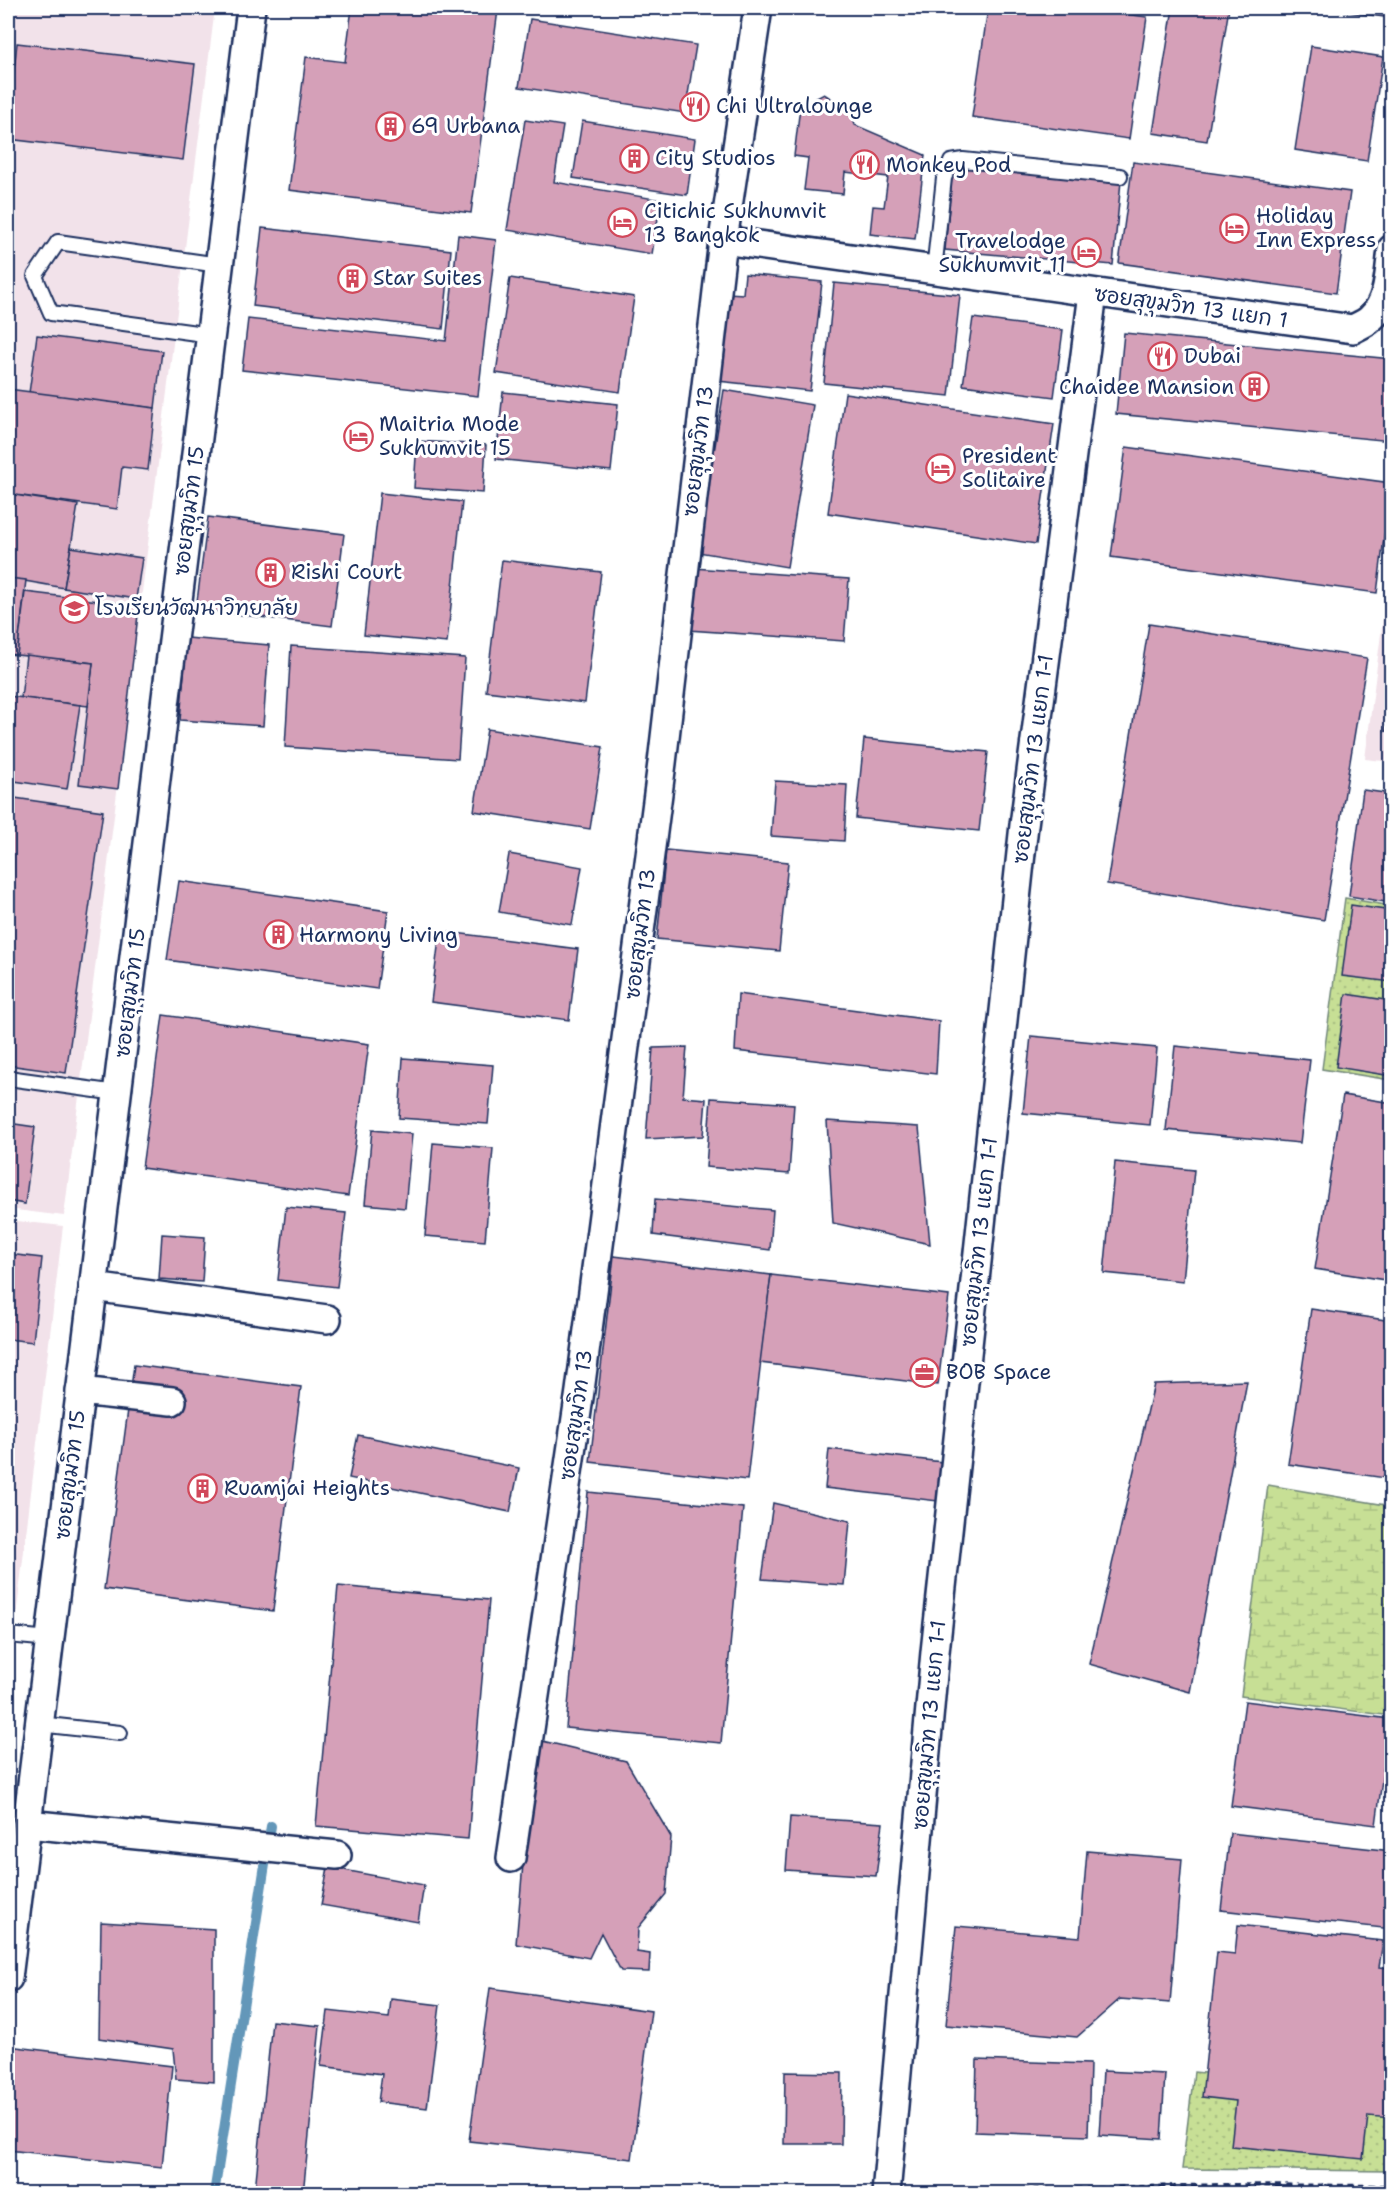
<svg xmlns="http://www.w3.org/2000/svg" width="1399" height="2201" font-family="'Shantell Sans','Playpen Sans Thai',sans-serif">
  <defs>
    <pattern id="green-dots" width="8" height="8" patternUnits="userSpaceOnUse" patternTransform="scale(1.5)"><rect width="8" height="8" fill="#c7df95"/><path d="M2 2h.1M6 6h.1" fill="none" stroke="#aac083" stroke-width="1.8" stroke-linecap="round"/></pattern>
    <pattern id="wetland-marsh" width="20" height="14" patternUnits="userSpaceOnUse" patternTransform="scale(1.5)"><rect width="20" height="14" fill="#c7df95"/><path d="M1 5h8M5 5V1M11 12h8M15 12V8" fill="none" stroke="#aac083"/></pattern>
  </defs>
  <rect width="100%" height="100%" fill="#fff"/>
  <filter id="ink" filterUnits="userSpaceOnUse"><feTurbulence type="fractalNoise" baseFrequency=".0167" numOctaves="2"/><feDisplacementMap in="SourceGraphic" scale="12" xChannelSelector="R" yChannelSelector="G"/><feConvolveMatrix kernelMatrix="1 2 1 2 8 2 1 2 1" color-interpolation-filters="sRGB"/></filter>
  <g filter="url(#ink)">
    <!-- built -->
    <g fill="#f2e2ea">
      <path d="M8,8H215L64,1216L8,1209Z"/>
      <path d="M1391,555V762L1365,759Z"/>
      <path d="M8,1220L63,1226L9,1676H8Z"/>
    </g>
    <!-- green -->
    <g fill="url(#green-dots)" stroke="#71877a" stroke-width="1.5">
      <path d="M1345,898L1391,906V1080L1322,1069Z"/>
      <path d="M1391,1977V2171L1182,2169L1194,2072L1373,2089Z"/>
    </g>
    <!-- wetland -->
    <path fill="url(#wetland-marsh)" stroke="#71877a" stroke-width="1.5" d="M1268,1485L1391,1506V1716L1241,1696Z"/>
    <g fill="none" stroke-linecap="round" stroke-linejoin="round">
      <!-- stream -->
      <path stroke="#6497b9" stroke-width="10" d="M214,2194L271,1826"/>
    </g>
    <!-- building -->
    <g fill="#d5a0b8" stroke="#1b2f5e" stroke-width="1.5">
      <path d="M352,8H478L498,10L471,213L289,190L306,57L345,62Z"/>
      <path d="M988,8H1083L1147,17L1129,139L972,117Z"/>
      <path d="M1173,8H1229L1207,141L1153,133Z"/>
      <path d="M1321,8H1392V18H1391Z"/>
      <path d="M530,19L696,45L685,113L519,87Z"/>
      <path d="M17,43L195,64L183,160L8,139V122Z"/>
      <path d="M1311,46L1383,57L1367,161L1295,150Z"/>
      <path d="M824,94L852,112L855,125L925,155L915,239L870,234L873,206L884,207L888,177L845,172L843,194L804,190L808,158L794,156L800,107Z"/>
      <path d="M525,120L563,126L554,182L661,200L652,254L507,230Z"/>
      <path d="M582,121L695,139L687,195L573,178Z"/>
      <path d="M1133,162L1350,192L1336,293L1119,263Z"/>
      <path d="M953,165L1121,181L1113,265L945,250Z"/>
      <path d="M262,228L451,250L443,329L253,306Z"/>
      <path d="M458,235L496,240L478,396L242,370L248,319L446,341Z"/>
      <path d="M745,274L822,282L810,391L718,381L728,293L743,294Z"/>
      <path d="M510,278L634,297L620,392L496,373Z"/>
      <path d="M834,283L960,295L949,396L824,383Z"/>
      <path d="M973,318L1063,330L1054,397L963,385Z"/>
      <path d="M1124,333L1392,359V441L1116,414Z"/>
      <path d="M37,335L162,351L155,408L29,393Z"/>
      <path d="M8,389L155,408L148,470L122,467L117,509L8,494Z"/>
      <path d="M724,390L813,405L787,567L698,552Z"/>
      <path d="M503,392L618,404L611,471L496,459Z"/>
      <path d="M845,393L1054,424L1036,544L828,513Z"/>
      <path d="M417,441L486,445L483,493L414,488Z"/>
      <path d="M1126,447L1391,483L1377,593L1111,557Z"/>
      <path d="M380,493L462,502L447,643L364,635Z"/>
      <path d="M8,494L78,505L64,588L8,578Z"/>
      <path d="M208,517L344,534L332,626L196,609Z"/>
      <path d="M71,547L142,558L136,599L64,588Z"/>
      <path d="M502,560L601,572L585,703L486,691Z"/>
      <path d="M693,568L849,579L844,641L688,630Z"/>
      <path d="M8,578L26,580L17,655L8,654Z"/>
      <path d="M25,592L139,606L118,789L79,784L93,663L17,655Z"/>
      <path d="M1149,624L1367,658L1324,920L1107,884Z"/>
      <path d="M187,638L269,645L263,726L180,720Z"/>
      <path d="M291,646L465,658L458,759L285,747Z"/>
      <path d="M26,655L93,663L88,706L21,698Z"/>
      <path d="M1392,683V732L1385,731Z"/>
      <path d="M8,696L80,705L67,789L8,780Z"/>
      <path d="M487,729L603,747L590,829L474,811Z"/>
      <path d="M864,739L988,752L979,831L856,818Z"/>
      <path d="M775,781L847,785L844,841L771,836Z"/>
      <path d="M1363,790L1392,794V903L1349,896Z"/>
      <path d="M8,797L103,811L66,1073L8,1065Z"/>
      <path d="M666,850L788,862L779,951L657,939Z"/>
      <path d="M509,854L582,867L572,925L499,912Z"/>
      <path d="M179,881L388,911L377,989L167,960Z"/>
      <path d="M1351,905L1392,911V982L1342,976Z"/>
      <path d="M440,931L578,949L569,1020L431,1002Z"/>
      <path d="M738,994L939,1021L936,1074L735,1051Z"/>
      <path d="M1346,994L1392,1001V1076L1336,1067Z"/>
      <path d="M163,1015L369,1044L348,1196L142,1168Z"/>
      <path d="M1031,1036L1157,1048L1150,1125L1023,1113Z"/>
      <path d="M1175,1046L1310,1060L1300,1143L1166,1130Z"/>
      <path d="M687,1047L683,1097L706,1099L703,1136L646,1139L653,1048Z"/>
      <path d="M403,1058L493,1065L488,1124L399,1118Z"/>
      <path d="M1343,1095L1392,1103V1281L1315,1269Z"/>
      <path d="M711,1098L794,1104L789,1174L706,1167Z"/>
      <path d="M827,1121L919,1127L930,1244L833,1223Z"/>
      <path d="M8,1123L35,1127L25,1204L8,1201Z"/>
      <path d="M372,1130L412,1134L405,1208L365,1204Z"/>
      <path d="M433,1143L493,1148L485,1241L425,1236Z"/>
      <path d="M1115,1162L1194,1170L1183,1281L1104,1273Z"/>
      <path d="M655,1199L773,1210L770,1250L653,1235Z"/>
      <path d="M286,1207L346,1213L337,1287L278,1280Z"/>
      <path d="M162,1234L205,1237L202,1282L159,1279Z"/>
      <path d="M8,1254L42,1258L33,1342L8,1339Z"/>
      <path d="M614,1256L771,1275L747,1480L590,1462Z"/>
      <path d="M771,1275L949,1296L938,1385L760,1363Z"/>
      <path d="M1311,1309L1392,1321V1479L1288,1464Z"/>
      <path d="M134,1365L301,1387L273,1611L104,1589Z"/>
      <path d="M1247,1381L1190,1692L1089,1664L1154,1384Z"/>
      <path d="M358,1435L519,1468L510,1512L349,1478Z"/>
      <path d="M829,1449L942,1462L938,1501L825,1488Z"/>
      <path d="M588,1492L743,1508L721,1743L566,1728Z"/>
      <path d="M773,1503L850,1521L844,1585L762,1579Z"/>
      <path d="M338,1586L489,1600L468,1839L316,1826Z"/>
      <path d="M1245,1701L1390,1719L1376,1825L1231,1806Z"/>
      <path d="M534,1739L626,1761L671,1837L666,1894L638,1928L637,1952L650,1954L649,1972L621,1971L601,1933L589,1958L516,1944Z"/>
      <path d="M790,1817L883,1823L876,1876L786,1870Z"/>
      <path d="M1230,1833L1392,1851V1929L1221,1910Z"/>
      <path d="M1087,1851L1182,1859L1170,2003L1120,1999L1077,2037L946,2025L956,1926L1080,1937Z"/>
      <path d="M328,1867L424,1885L418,1922L321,1905Z"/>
      <path d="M101,1922L214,1929V2082L176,2079L173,2049L99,2038Z"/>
      <path d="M1238,1925L1383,1941L1379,1967L1392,1968V2118L1368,2116L1363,2159L1231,2146L1236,2101L1202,2097L1217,1952L1235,1954Z"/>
      <path d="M490,1988L651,2011L632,2159L469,2141Z"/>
      <path d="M391,1999L440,2005L427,2108L378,2102L382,2074L321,2066L328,2011L389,2018Z"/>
      <path d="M272,2021L320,2026L303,2194L255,2190Z"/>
      <path d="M8,2046L172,2066L162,2167L8,2150Z"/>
      <path d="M977,2060L1090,2064L1088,2136L975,2132Z"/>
      <path d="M1103,2071L1165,2074L1161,2139L1099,2135Z"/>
      <path d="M785,2072L842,2073L841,2144H784Z"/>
    </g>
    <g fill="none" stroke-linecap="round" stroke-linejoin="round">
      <defs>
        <g id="lane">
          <path d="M934,271L944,178L951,162L963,160L1120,176"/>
          <path d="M211,335L51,313L35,276L58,242L219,265"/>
          <path d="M8,1078L117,1093"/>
          <path d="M8,1635L50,1639"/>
          <path d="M39,1724L120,1733"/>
        </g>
        <g id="street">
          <path d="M723,240L1353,329C1358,326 1366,323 1370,319C1389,303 1389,272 1392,249"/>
          <path d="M93,1287L327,1319"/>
          <path d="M80,1391L172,1401"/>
          <path d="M27,1824L337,1855"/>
          <path d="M511,1858L580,1391L662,763L723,240L758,8"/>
          <path d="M8,1978L251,8"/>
          <path d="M886,2194L935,1652L1024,825L1093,293"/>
        </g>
      </defs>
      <!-- lane casing -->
      <use href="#lane" stroke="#1b2f5e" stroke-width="18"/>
      <!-- street casing -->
      <use href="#street" stroke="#1b2f5e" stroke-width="32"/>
      <!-- path -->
      <path stroke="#1b2f5e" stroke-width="4" stroke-dasharray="6 4.5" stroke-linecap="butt" d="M918,2193L1222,2185L1392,2186"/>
      <!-- lane -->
      <use href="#lane" stroke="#fff" stroke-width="14"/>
      <!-- street -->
      <use href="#street" stroke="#fff" stroke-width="27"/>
    </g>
  </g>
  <!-- icons -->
  <defs>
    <symbol id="restaurant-ring" viewBox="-11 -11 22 22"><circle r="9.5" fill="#fff" stroke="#d1495b" stroke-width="1.5"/><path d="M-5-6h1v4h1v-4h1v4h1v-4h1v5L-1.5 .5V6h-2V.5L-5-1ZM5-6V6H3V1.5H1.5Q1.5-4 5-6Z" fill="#d1495b"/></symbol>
    <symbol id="building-ring" viewBox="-11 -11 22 22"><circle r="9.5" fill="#fff" stroke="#d1495b" stroke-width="1.5"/><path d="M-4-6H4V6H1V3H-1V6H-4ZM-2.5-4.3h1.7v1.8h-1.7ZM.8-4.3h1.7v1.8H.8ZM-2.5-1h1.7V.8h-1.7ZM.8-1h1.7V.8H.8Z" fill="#d1495b"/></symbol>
    <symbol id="hotel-ring" viewBox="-11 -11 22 22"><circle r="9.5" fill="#fff" stroke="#d1495b" stroke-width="1.5"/><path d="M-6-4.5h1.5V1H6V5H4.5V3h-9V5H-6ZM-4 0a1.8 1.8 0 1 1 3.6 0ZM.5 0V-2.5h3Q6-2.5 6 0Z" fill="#d1495b"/></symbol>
    <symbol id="school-ring" viewBox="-11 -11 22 22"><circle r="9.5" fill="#fff" stroke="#d1495b" stroke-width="1.5"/><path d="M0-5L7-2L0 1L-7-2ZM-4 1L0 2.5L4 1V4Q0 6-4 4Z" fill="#d1495b"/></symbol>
    <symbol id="office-ring" viewBox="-11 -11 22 22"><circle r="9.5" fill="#fff" stroke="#d1495b" stroke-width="1.5"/><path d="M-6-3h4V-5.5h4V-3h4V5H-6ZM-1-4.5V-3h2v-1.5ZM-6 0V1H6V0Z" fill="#d1495b"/></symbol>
  </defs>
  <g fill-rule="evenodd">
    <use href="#restaurant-ring" x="678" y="90" width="33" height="33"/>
    <use href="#building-ring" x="374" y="110" width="33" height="33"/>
    <use href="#building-ring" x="618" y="142" width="33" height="33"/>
    <use href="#restaurant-ring" x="848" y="148" width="33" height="33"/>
    <use href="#hotel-ring" x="606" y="206" width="33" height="33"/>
    <use href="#hotel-ring" x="1218" y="212" width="33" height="33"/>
    <use href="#hotel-ring" x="1070" y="236" width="33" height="33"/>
    <use href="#building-ring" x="336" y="262" width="33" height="33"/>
    <use href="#restaurant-ring" x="1146" y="340" width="33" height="33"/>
    <use href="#building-ring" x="1238" y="370" width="33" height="33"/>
    <use href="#hotel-ring" x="342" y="420" width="33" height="33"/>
    <use href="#hotel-ring" x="924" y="452" width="33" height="33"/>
    <use href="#building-ring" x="254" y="556" width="33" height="33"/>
    <use href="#school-ring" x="58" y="592" width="33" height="33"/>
    <use href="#building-ring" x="262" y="918" width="33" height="33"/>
    <use href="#office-ring" x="908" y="1356" width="33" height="33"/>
    <use href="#building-ring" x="186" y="1472" width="33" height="33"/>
  </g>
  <g text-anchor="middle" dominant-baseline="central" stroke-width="6" stroke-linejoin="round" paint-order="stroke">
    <!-- poi labels -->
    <g font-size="21" fill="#1b2f5e" stroke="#fff" text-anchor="start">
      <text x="716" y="106">Chi Ultralounge</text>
      <text x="411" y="126">69 Urbana</text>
      <text x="655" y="158">City Studios</text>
      <text x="886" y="165">Monkey Pod</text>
      <text x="644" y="211">Citichic Sukhumvit<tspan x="644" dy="24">13 Bangkok</tspan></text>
      <text x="1256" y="216">Holiday<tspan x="1256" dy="24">Inn Express</tspan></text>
      <text x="1066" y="241" text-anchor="end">Travelodge<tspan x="1066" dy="24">Sukhumvit 11</tspan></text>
      <text x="373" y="278">Star Suites</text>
      <text x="1184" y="356">Dubai</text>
      <text x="1234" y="387" text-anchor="end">Chaidee Mansion</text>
      <text x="379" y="424">Maitria Mode<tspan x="379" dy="24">Sukhumvit 15</tspan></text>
      <text x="962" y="456">President<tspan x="962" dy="24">Solitaire</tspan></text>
      <text x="291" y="572">Rishi Court</text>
      <text x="95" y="608">โรงเรียนวัฒนาวิทยาลัย</text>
      <text x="299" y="935">Harmony Living</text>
      <text x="946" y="1372">BOB Space</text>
      <text x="224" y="1488">Ruamjai Heights</text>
    </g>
    <!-- street labels -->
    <g font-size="21" fill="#1b2f5e" stroke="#fff">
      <text transform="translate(1191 307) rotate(8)">ซอยสุขุมวิท 13 แยก 1</text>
      <text transform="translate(698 451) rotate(-83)">ซอยสุขุมวิท 13</text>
      <text transform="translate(189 511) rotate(-83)">ซอยสุขุมวิท 15</text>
      <text transform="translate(1033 759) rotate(-83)">ซอยสุขุมวิท 13 แยก 1-1</text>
      <text transform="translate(640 934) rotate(-83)">ซอยสุขุมวิท 13</text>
      <text transform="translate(130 993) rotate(-83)">ซอยสุขุมวิท 15</text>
      <text transform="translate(979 1242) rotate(-84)">ซอยสุขุมวิท 13 แยก 1-1</text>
      <text transform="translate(576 1415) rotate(-82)">ซอยสุขุมวิท 13</text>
      <text transform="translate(70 1475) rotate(-83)">ซอยสุขุมวิท 15</text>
      <text transform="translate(929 1725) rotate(-85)">ซอยสุขุมวิท 13 แยก 1-1</text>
    </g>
  </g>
  <!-- margin -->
  <rect width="1399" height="2201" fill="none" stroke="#fff" stroke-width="30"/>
  <rect x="15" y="15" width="1369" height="2171" fill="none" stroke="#1b2f5e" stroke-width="2" filter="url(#ink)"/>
</svg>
